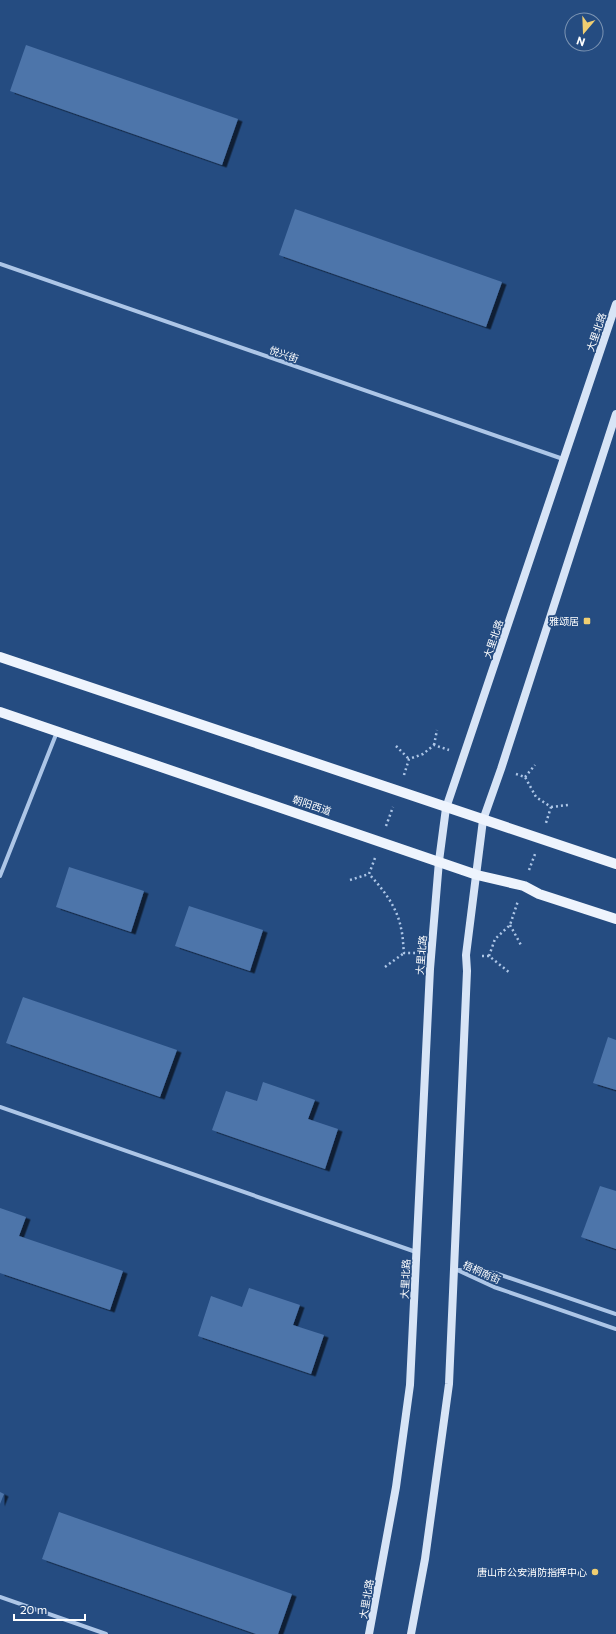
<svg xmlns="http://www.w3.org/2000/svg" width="616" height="1634" font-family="Commissioner,'Noto Sans SC',sans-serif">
  <defs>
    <filter id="shadow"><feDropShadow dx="4.5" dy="2.5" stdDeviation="0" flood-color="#0009"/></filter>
  </defs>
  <rect width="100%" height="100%" fill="#254c81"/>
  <!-- building -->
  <g fill="#4e75aa" filter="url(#shadow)">
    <path d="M26,45L238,119L222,165L10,91Z"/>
    <path d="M295,209L502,282L486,327L279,255Z"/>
    <path d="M69,867L144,891L131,932L56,907Z"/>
    <path d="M189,906L263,930L250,971L175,946Z"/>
    <path d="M23,997L177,1050L160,1097L6,1043Z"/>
    <path d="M608,1037L616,1040V1090L593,1083Z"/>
    <path d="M263,1082L315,1100L308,1119L338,1129L325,1169L212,1130L226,1091L257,1101Z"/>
    <path d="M600,1186L616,1191V1249L581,1237Z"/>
    <path d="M0,1208L26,1217L19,1236L123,1271L110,1310L0,1273Z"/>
    <path d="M249,1288L300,1305L293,1325L324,1335L311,1374L198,1336L211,1296L242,1307Z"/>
    <path d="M0,1492L4,1494L0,1504Z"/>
    <path d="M59,1512L292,1594L278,1634H256L42,1559Z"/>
  </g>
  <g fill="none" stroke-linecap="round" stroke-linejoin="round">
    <!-- path -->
    <g stroke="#adc6e7" stroke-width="2.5" stroke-dasharray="2 3" stroke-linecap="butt">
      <path d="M434,745L437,730"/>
      <path d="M396,746L409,759"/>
      <path d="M516,774L525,777L536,797L551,807L546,823"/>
      <path d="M404,775L409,759L423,754L434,745L449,750"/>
      <path d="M525,777L535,765"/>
      <path d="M551,807L568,805"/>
      <path d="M386,826L393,807"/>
      <path d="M375,858L369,874C383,889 397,907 401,928C403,936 403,944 404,953H415"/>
      <path d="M529,870L535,854"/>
      <path d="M350,880L369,874"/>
      <path d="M510,925L521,945"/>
      <path d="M482,956H489L510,973"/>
      <path d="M489,956L495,939L510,925L518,901"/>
      <path d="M385,967L404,953"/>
    </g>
    <!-- minor -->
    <g stroke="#adc6e7" stroke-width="4">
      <path d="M0,264L563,459"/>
      <path d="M0,876L57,732"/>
      <path d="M0,1107L416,1252"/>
      <path d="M455,1269L494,1287L616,1329"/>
      <path d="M459,1270L495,1273L616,1314"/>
      <path d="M0,1597L106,1634"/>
    </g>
    <!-- secondary -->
    <g stroke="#d7e4f6" stroke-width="8">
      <path d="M369,1634L396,1487L410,1385L430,969L439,861L446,808L616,304"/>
      <path d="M411,1634L425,1559L449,1384L467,971L466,955L483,820L501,769L616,414"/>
    </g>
    <!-- primary -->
    <g stroke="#eef4fd" stroke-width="10">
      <path d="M0,657L616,864"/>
      <path d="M0,712L477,875L524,886L539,894L616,919"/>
    </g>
  </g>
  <!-- markers -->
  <g fill="#f0ce71" stroke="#254c81" stroke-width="1.5">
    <rect x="583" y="617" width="8" height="8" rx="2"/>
    <circle cx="595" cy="1572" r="4"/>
  </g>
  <g text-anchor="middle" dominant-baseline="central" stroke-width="3.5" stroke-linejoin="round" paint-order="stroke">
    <!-- street labels -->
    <g font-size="10" fill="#fff" stroke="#254c81">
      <text transform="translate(596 332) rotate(-71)">大里北路</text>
      <text transform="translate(284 354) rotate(19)">悦兴街</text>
      <text transform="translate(493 639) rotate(-71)">大里北路</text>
      <text transform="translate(312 805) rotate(19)">朝阳西道</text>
      <text transform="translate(421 955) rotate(-85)">大里北路</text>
      <text transform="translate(482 1272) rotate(24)">梧桐南街</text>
      <text transform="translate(405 1279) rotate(-87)">大里北路</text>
      <text transform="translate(366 1599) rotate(-80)">大里北路</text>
    </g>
    <!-- poi labels -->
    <g font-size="10" fill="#fff" stroke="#254c81" text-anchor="end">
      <text x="579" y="621">雅颂居</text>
      <text x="587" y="1572">唐山市公安消防指挥中心</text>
    </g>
  </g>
  <!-- north arrow -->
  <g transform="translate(584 32) rotate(199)"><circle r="19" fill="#254c81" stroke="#7c94b3"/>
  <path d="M0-3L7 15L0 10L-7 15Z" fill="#f0ce71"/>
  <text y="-6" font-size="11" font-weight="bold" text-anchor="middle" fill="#ffffff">N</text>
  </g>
  <!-- scale -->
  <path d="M14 1614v6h71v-6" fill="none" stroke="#ffffff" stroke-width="2"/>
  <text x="20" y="1614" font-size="12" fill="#ffffff" stroke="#254c81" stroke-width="3" paint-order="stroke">20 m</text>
</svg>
